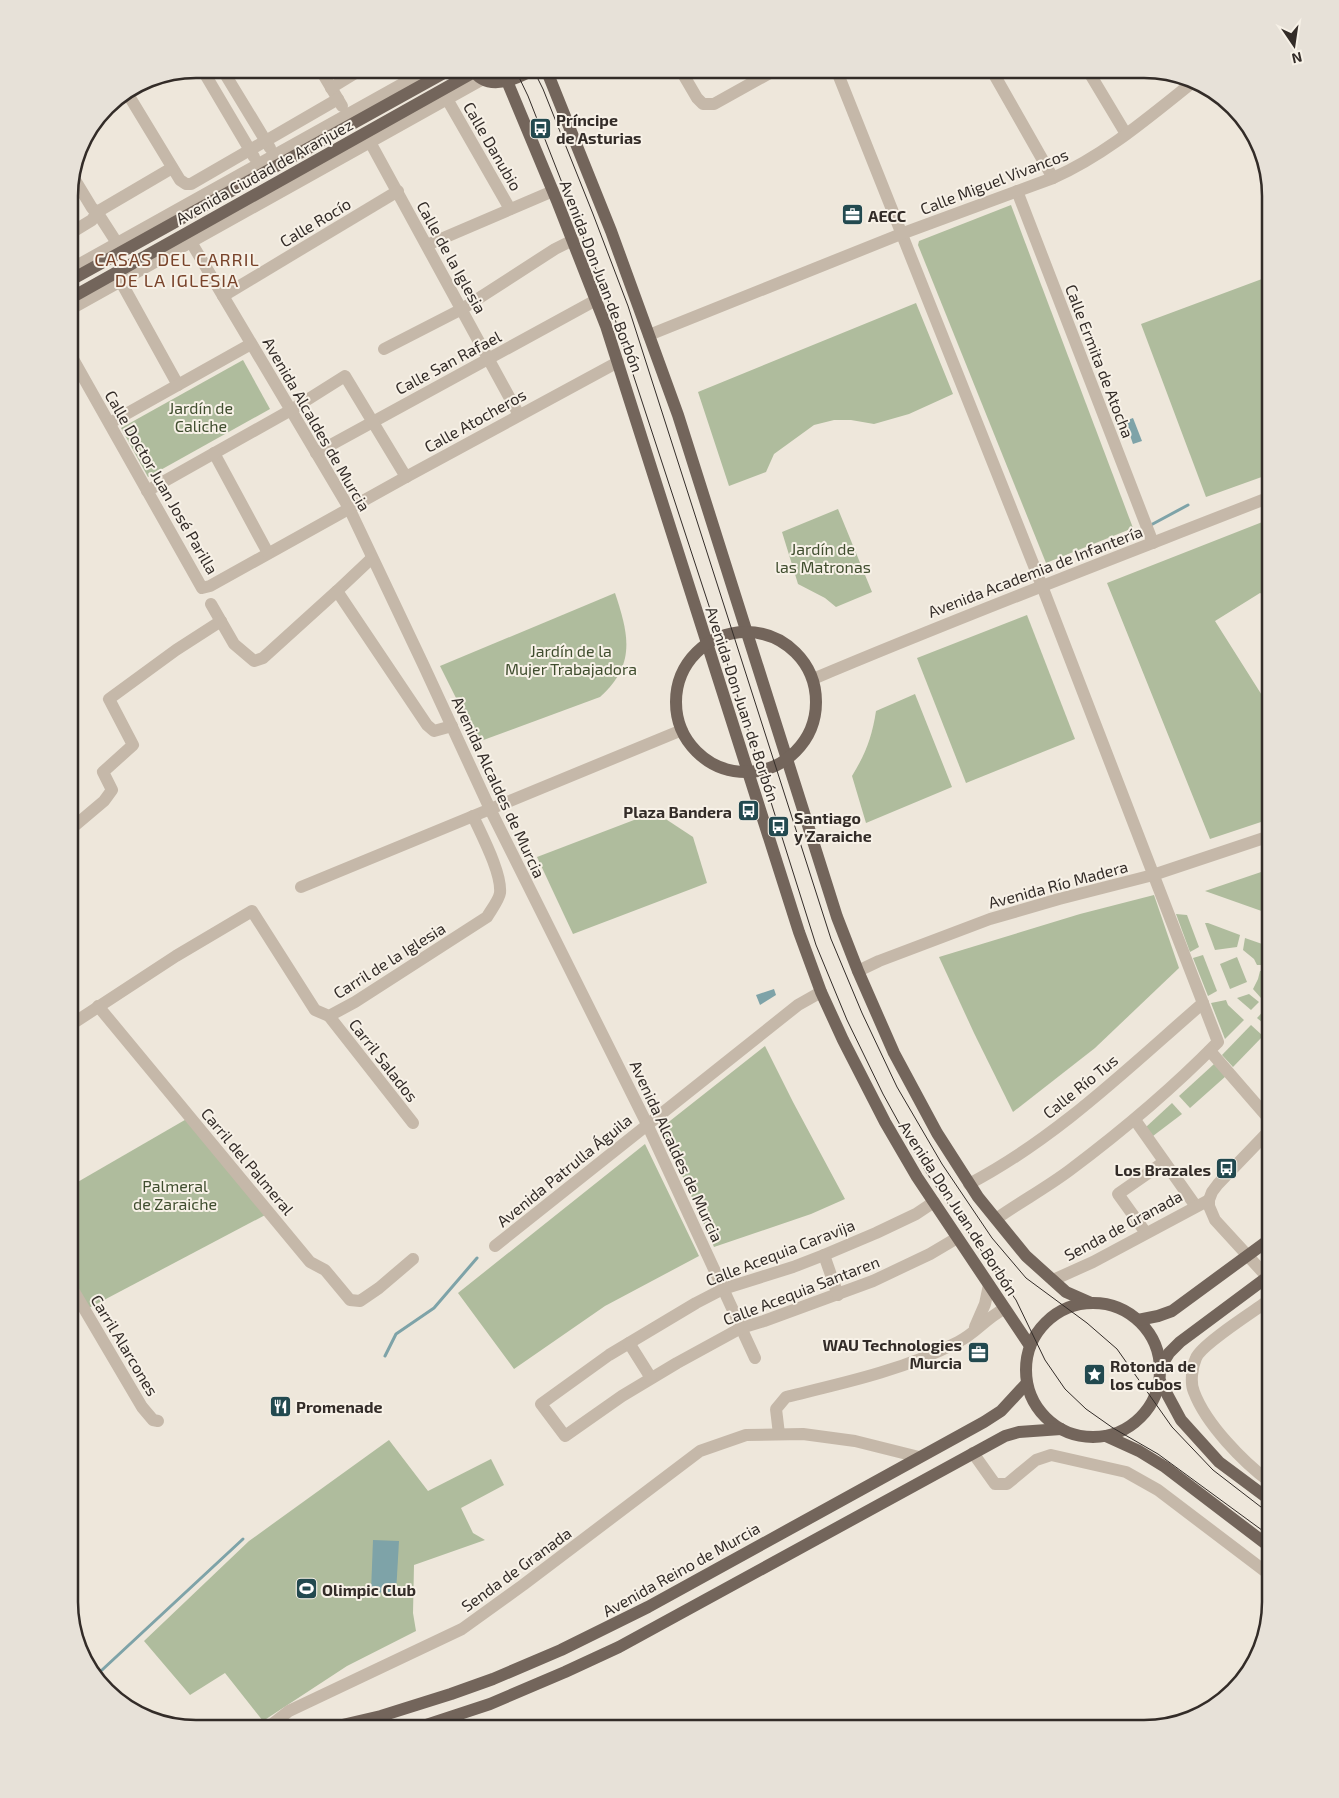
<svg xmlns="http://www.w3.org/2000/svg" width="1339" height="1798" font-family="'Exo 2',sans-serif">
  <rect width="100%" height="100%" fill="#eee7db"/>
  <!-- green -->
  <g fill="#afbc9d">
    <path d="M1011,205L1133,528L1046,563L918,245L919,241Z"/>
    <path d="M1270,276V474L1206,497L1141,324Z"/>
    <path d="M916,303L953,394L909,414L874,424L851,420H834L814,425L774,454L766,472L729,486L698,392Z"/>
    <path d="M243,360L270,409L148,477L121,428Z"/>
    <path d="M838,509L872,592L836,607L825,598L798,584L782,532Z"/>
    <path d="M1270,519V598L1260,593L1215,621L1270,708V819L1210,839L1107,583Z"/>
    <path d="M615,593C629,635 636,665 600,697L478,742L440,666Z"/>
    <path d="M1027,615L1075,739L966,783L917,658Z"/>
    <path d="M915,694L952,787L866,823L852,776C866,753 872,737 876,711Z"/>
    <path d="M655,812L693,837L707,883L573,934L537,857Z"/>
    <path d="M1270,869V914L1205,891Z"/>
    <path d="M1154,895L1179,968L1095,1048L1013,1112L974,1033L939,957L1080,914Z"/>
    <path d="M1176,914L1187,915L1199,947L1190,952Z"/>
    <path d="M1205,923H1208L1240,935L1237,947L1215,950Z"/>
    <path d="M1245,938L1265,945L1268,965H1257L1254,959L1243,950Z"/>
    <path d="M1203,955L1217,991L1208,996L1193,958Z"/>
    <path d="M1237,957L1247,982L1230,989L1220,964Z"/>
    <path d="M1268,969L1270,970V988L1261,998L1253,989L1258,979L1260,971Z"/>
    <path d="M1249,994L1259,1002L1251,1010L1237,998Z"/>
    <path d="M1226,1000L1228,1005L1244,1020L1225,1039L1211,1003Z"/>
    <path d="M1270,1004V1029L1257,1018Z"/>
    <path d="M1251,1025L1263,1036L1233,1067L1222,1055Z"/>
    <path d="M765,1046L793,1102L845,1199L811,1214L714,1247L661,1128Z"/>
    <path d="M1214,1064L1226,1076L1190,1108L1179,1096Z"/>
    <path d="M1172,1103L1182,1114L1153,1136L1146,1127Z"/>
    <path d="M190,1117L269,1213L85,1310L69,1283V1187Z"/>
    <path d="M645,1144L699,1256L605,1306L514,1369L458,1293Z"/>
    <path d="M389,1440L428,1491L491,1459L504,1485L461,1508L473,1533L485,1540L414,1565L413,1613L416,1631L347,1666L263,1721L225,1673L190,1695L144,1641L249,1541Z"/>
  </g>
  <!-- water -->
  <g fill="#7ea3a8">
    <path d="M1133,418L1142,441L1133,444L1125,421Z"/>
    <path d="M774,989L776,995L760,1005L756,995Z"/>
    <path d="M373,1540L399,1541L396,1593L371,1592Z"/>
  </g>
  <g fill="none" stroke-linecap="round" stroke-linejoin="round">
    <!-- stream -->
    <g stroke="#7ea3a8" stroke-width="3">
      <path d="M1149,526L1188,505"/>
      <path d="M385,1356L396,1334L434,1308L477,1258"/>
      <path d="M102,1670L243,1539"/>
    </g>
    <!-- minor -->
    <g stroke="#c5b8a9" stroke-width="12">
      <path d="M202,69L254,157"/>
      <path d="M222,69L270,148"/>
      <path d="M320,69L342,106"/>
      <path d="M680,69L697,98L703,104H714L777,69"/>
      <path d="M836,69L1042,586L1218,1042C1172,1089 1122,1131 1070,1170C1046,1188 1020,1202 996,1219"/>
      <path d="M991,69L1053,178"/>
      <path d="M1087,69L1126,134"/>
      <path d="M331,88L362,69"/>
      <path d="M126,91L180,180L186,184H191L338,99"/>
      <path d="M447,99L510,209"/>
      <path d="M370,142L519,415"/>
      <path d="M72,175L92,208L97,212L117,243"/>
      <path d="M1017,191L1153,543"/>
      <path d="M69,234L92,220L97,212L172,168"/>
      <path d="M191,242L349,508L423,664L490,809L647,1124L755,1358"/>
      <path d="M427,245L553,191"/>
      <path d="M69,270L429,69"/>
      <path d="M121,282L178,385"/>
      <path d="M223,296L398,191"/>
      <path d="M69,310L483,79"/>
      <path d="M649,335L901,234L1053,178C1105,155 1149,117 1193,82"/>
      <path d="M384,349L462,309L555,249L573,240"/>
      <path d="M69,352L202,588L210,586L406,477L618,362"/>
      <path d="M110,423L251,344"/>
      <path d="M214,453L268,553"/>
      <path d="M316,453L596,300"/>
      <path d="M147,491L291,410L345,376L406,477"/>
      <path d="M337,591L372,558"/>
      <path d="M211,604L234,644L254,661L263,658L337,591L427,725L434,731L452,726"/>
      <path d="M813,679C964,615 1117,557 1270,497"/>
      <path d="M69,834L72,828L104,801L112,790L103,772L133,745L109,699L176,650L221,621"/>
      <path d="M301,887L682,730"/>
      <path d="M858,971L879,961L990,919L1059,899L1153,875L1270,836"/>
      <path d="M98,1006L310,1262L325,1270L350,1300L360,1301L379,1288L413,1259"/>
      <path d="M329,1016L413,1123"/>
      <path d="M69,1026L176,956L252,911L315,1010L329,1016L355,1002L487,917C491,910 499,900 500,893C502,873 481,834 473,816"/>
      <path d="M1210,1051L1270,1120"/>
      <path d="M1135,1120L1195,1205"/>
      <path d="M969,1184C1057,1138 1129,1067 1203,1003"/>
      <path d="M934,1202L916,1214L876,1233L824,1255L793,1267L723,1289L696,1303L609,1355L541,1404L565,1436L622,1396L677,1363L741,1328L764,1321L873,1281L930,1254L957,1238"/>
      <path d="M1146,1233L1118,1194L1164,1162"/>
      <path d="M495,1246L798,1005L821,992"/>
      <path d="M824,1255L838,1295"/>
      <path d="M1053,1280L1093,1262L1209,1200"/>
      <path d="M1270,1280L1215,1220L1209,1206V1200L1212,1192L1218,1184L1270,1130"/>
      <path d="M69,1283L142,1407L153,1420L158,1421"/>
      <path d="M1265,1303C1251,1313 1201,1345 1196,1358C1192,1367 1190,1383 1194,1392C1206,1424 1243,1462 1270,1482"/>
      <path d="M975,1327L985,1304L989,1285"/>
      <path d="M629,1343L651,1378"/>
      <path d="M779,1434L776,1409L786,1397C844,1383 904,1370 958,1342C976,1333 985,1319 1004,1309"/>
      <path d="M973,1453L995,1484H1007L1036,1460L1051,1455L1126,1472L1158,1490L1270,1575"/>
      <path d="M266,1729L289,1711L462,1629L523,1585L700,1451L746,1435L803,1434L855,1441L919,1457"/>
    </g>
    <!-- major -->
    <g stroke="#73655b" stroke-width="12">
      <path d="M472,69C487,92 515,80 534,69"/>
      <path d="M501,69L507,81L557,201L606,326L799,932L821,992L843,1040L885,1122L917,1177L1030,1346"/>
      <path d="M546,69L611,231L678,415L837,917L858,971L894,1053L937,1133L978,1197L1026,1256L1066,1292L1091,1303"/>
      <path d="M69,281L451,69"/>
      <path d="M69,299L474,72"/>
      <circle cx="746" cy="702" r="70"/>
      <circle cx="1093" cy="1370" r="67"/>
      <path d="M1138,1320L1158,1316L1172,1311L1270,1239"/>
      <path d="M1161,1366L1169,1353L1180,1342L1270,1275"/>
      <path d="M1160,1381L1181,1420L1219,1462L1270,1500"/>
      <path d="M1106,1436L1139,1451L1165,1467L1270,1547"/>
      <path d="M325,1729L381,1716L451,1694L493,1679L561,1650L648,1607L984,1422L1001,1411L1026,1384"/>
      <path d="M414,1729L490,1704L565,1672L619,1647L1005,1436L1019,1432L1061,1429"/>
    </g>
    <!-- tram -->
    <g stroke="#332c28" stroke-width="1">
      <path d="M515,69L528,96L613,313L711,612L816,945L847,1020L883,1094L926,1172L1016,1300L1045,1360L1065,1389L1086,1409L1113,1428L1158,1454L1270,1536"/>
      <path d="M533,69L543,89L593,214L628,306L831,939L862,1013L897,1087L942,1164L992,1238L1026,1278L1087,1323L1117,1349L1172,1427L1213,1470L1270,1514"/>
    </g>
  </g>
  <!-- icons -->
  <defs>
    <symbol id="bus-square" viewBox="-11 -11 22 22"><rect x="-9" y="-9" width="18" height="18" rx="4" fill="#22494f" stroke="#f7f1e7"/><path d="M-5-6H5V4H4V6H2V4H-2V6H-4V4H-5ZM-3.5-4V0h7V-4ZM-3.5 1.2v1.5H-2V1.2ZM2 1.2v1.5H3.5V1.2Z" fill="#fff"/></symbol>
    <symbol id="office-square" viewBox="-11 -11 22 22"><rect x="-9" y="-9" width="18" height="18" rx="4" fill="#22494f" stroke="#f7f1e7"/><path d="M-6-3h4V-5.5h4V-3h4V5H-6ZM-1-4.5V-3h2v-1.5ZM-6 0V1H6V0Z" fill="#fff"/></symbol>
    <symbol id="sight-square" viewBox="-11 -11 22 22"><rect x="-9" y="-9" width="18" height="18" rx="4" fill="#22494f" stroke="#f7f1e7"/><path d="M0-6L1.8-2.2L6-1.7L2.9 1.2L3.7 5.4L0 3.3L-3.7 5.4L-2.9 1.2L-6-1.7L-1.8-2.2Z" fill="#fff"/></symbol>
    <symbol id="restaurant-square" viewBox="-11 -11 22 22"><rect x="-9" y="-9" width="18" height="18" rx="4" fill="#22494f" stroke="#f7f1e7"/><path d="M-5-6h1v4h1v-4h1v4h1v-4h1v5L-1.5 .5V6h-2V.5L-5-1ZM5-6V6H3V1.5H1.5Q1.5-4 5-6Z" fill="#fff"/></symbol>
    <symbol id="stadium-square" viewBox="-11 -11 22 22"><rect x="-9" y="-9" width="18" height="18" rx="4" fill="#22494f" stroke="#f7f1e7"/><path d="M0-5a6.5 5 0 1 0 0 10a6.5 5 0 1 0 0-10ZM-3.5-1.8h7v3.6h-7Z" fill="#fff"/></symbol>
  </defs>
  <g fill-rule="evenodd">
    <use href="#bus-square" x="528" y="116" width="25" height="25"/>
    <use href="#office-square" x="840" y="202" width="25" height="25"/>
    <use href="#bus-square" x="736" y="798" width="25" height="25"/>
    <use href="#bus-square" x="766" y="814" width="25" height="25"/>
    <use href="#bus-square" x="1214" y="1156" width="25" height="25"/>
    <use href="#office-square" x="966" y="1340" width="25" height="25"/>
    <use href="#sight-square" x="1082" y="1362" width="25" height="25"/>
    <use href="#restaurant-square" x="268" y="1394" width="25" height="25"/>
    <use href="#stadium-square" x="294" y="1576" width="25" height="25"/>
  </g>
  <g text-anchor="middle" dominant-baseline="central" stroke-width="4" stroke-linejoin="round" paint-order="stroke">
    <!-- poi labels -->
    <g font-size="16" font-weight="bold" fill="#332c28" stroke="#f7f1e7" text-anchor="start">
      <text x="556" y="119">Príncipe<tspan x="556" dy="18">de Asturias</tspan></text>
      <text x="868" y="215">AECC</text>
      <text x="732" y="811" text-anchor="end">Plaza Bandera</text>
      <text x="794" y="817">Santiago<tspan x="794" dy="18">y Zaraiche</tspan></text>
      <text x="1211" y="1169" text-anchor="end">Los Brazales</text>
      <text x="962" y="1344" text-anchor="end">WAU Technologies<tspan x="962" dy="18">Murcia</tspan></text>
      <text x="1110" y="1365">Rotonda de<tspan x="1110" dy="18">los cubos</tspan></text>
      <text x="296" y="1406">Promenade</text>
      <text x="322" y="1589">Olimpic Club</text>
    </g>
    <!-- street labels -->
    <g font-size="16" fill="#332c28" stroke="#f7f1e7">
      <text transform="translate(493 146) rotate(60)">Calle Danubio</text>
      <text transform="translate(264 171) rotate(-29)">Avenida Ciudad de Aranjuez</text>
      <text transform="translate(994 181) rotate(-21)">Calle Miguel Vivancos</text>
      <text transform="translate(315 222) rotate(-31)">Calle Rocío</text>
      <text transform="translate(452 257) rotate(61)">Calle de la Iglesia</text>
      <text transform="translate(602 276) rotate(69)">Avenida Don Juan de Borbón</text>
      <text transform="translate(1100 361) rotate(69)">Calle Ermita de Atocha</text>
      <text transform="translate(448 362) rotate(-28)">Calle San Rafael</text>
      <text transform="translate(475 420) rotate(-29)">Calle Atocheros</text>
      <text transform="translate(317 424) rotate(60)">Avenida Alcaldes de Murcia</text>
      <text transform="translate(162 482) rotate(60)">Calle Doctor Juan José Parilla</text>
      <text transform="translate(1035 571) rotate(-21)">Avenida Academia de Infantería</text>
      <text transform="translate(743 704) rotate(72)">Avenida Don Juan de Borbón</text>
      <text transform="translate(499 787) rotate(65)">Avenida Alcaldes de Murcia</text>
      <text transform="translate(1058 884) rotate(-15)">Avenida Río Madera</text>
      <text transform="translate(389 960) rotate(-32)">Carril de la Iglesia</text>
      <text transform="translate(384 1060) rotate(52)">Carril Salados</text>
      <text transform="translate(1080 1086) rotate(-39)">Calle Río Tus</text>
      <text transform="translate(677 1151) rotate(65)">Avenida Alcaldes de Murcia</text>
      <text transform="translate(248 1161) rotate(50)">Carril del Palmeral</text>
      <text transform="translate(564 1170) rotate(-39)">Avenida Patrulla Águila</text>
      <text transform="translate(959 1208) rotate(57)">Avenida Don Juan de Borbón</text>
      <text transform="translate(1123 1225) rotate(-28)">Senda de Granada</text>
      <text transform="translate(780 1252) rotate(-21)">Calle Acequia Caravija</text>
      <text transform="translate(801 1290) rotate(-21)">Calle Acequia Santaren</text>
      <text transform="translate(125 1345) rotate(59)">Carril Alarcones</text>
      <text transform="translate(516 1569) rotate(-36)">Senda de Granada</text>
      <text transform="translate(681 1569) rotate(-29)">Avenida Reino de Murcia</text>
    </g>
    <!-- park labels -->
    <g font-size="16" fill="#404e2f" stroke="#f7f1e7">
      <text x="201" y="407">Jardín de<tspan x="201" dy="18">Caliche</tspan></text>
      <text x="823" y="548">Jardín de<tspan x="823" dy="18">las Matronas</tspan></text>
      <text x="571" y="650">Jardín de la<tspan x="571" dy="18">Mujer Trabajadora</tspan></text>
      <text x="175" y="1185">Palmeral<tspan x="175" dy="18">de Zaraiche</tspan></text>
    </g>
    <!-- neighbourhood labels -->
    <g font-size="18" letter-spacing="1" fill="#78432a" stroke="#f7f1e7">
      <text x="177" y="259">CASAS DEL CARRIL<tspan x="177" dy="21">DE LA IGLESIA</tspan></text>
    </g>
  </g>
  <!-- crop -->
  <path d="M0 0H1339V1798H0ZM196 78H1144A118 118 0 0 1 1262 196V1602A118 118 0 0 1 1144 1720H196A118 118 0 0 1 78 1602V196A118 118 0 0 1 196 78Z" fill="#e7e1d8" fill-rule="evenodd"/>
  <path fill="none" stroke="#332c28" stroke-width="2.5" d="M196 78H1144A118 118 0 0 1 1262 196V1602A118 118 0 0 1 1144 1720H196A118 118 0 0 1 78 1602V196A118 118 0 0 1 196 78Z"/>
  <!-- north arrow -->
  <g transform="translate(1294 45) rotate(167)" stroke="#f7f1e7" stroke-width="4" paint-order="stroke">
  <path d="M0-4L9 19L0 12L-9 19Z" fill="#332c28"/>
  <text y="-8" font-size="14" font-weight="bold" text-anchor="middle" fill="#332c28">N</text>
  </g>
</svg>
